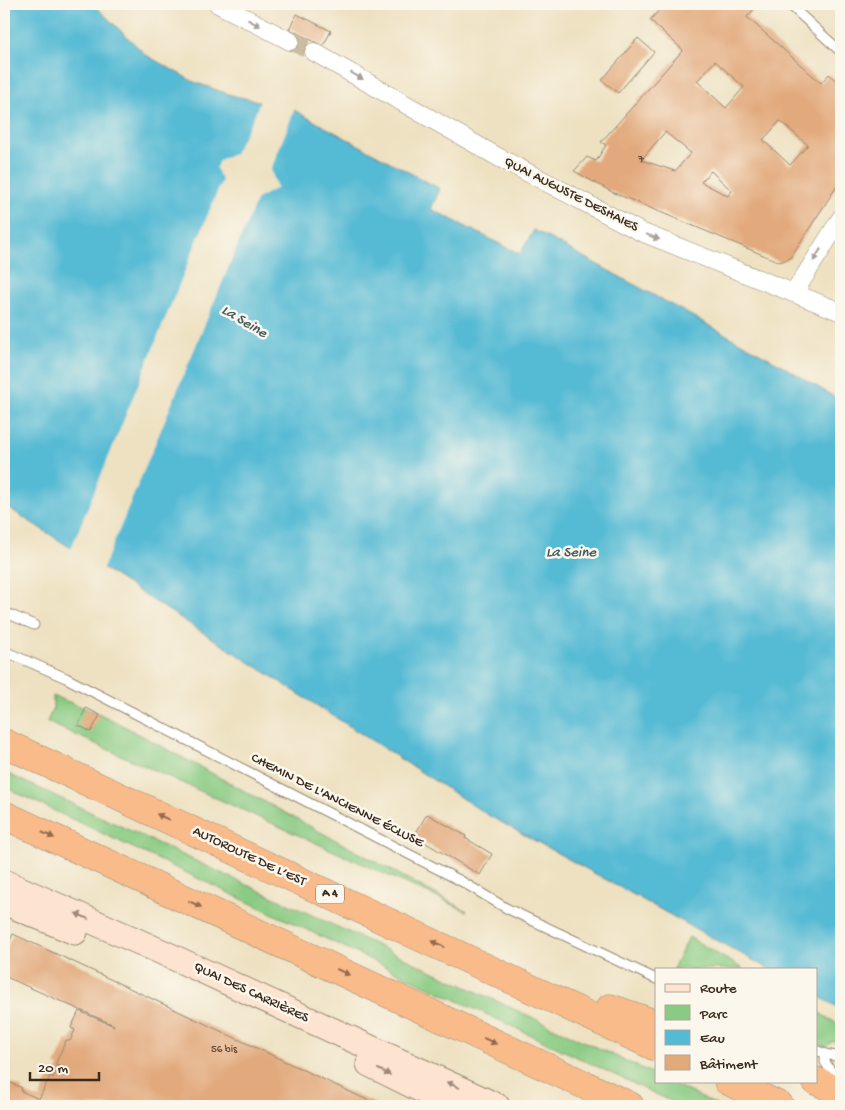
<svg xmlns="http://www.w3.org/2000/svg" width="845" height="1110" font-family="'Gochi Hand',sans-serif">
  <rect width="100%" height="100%" fill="#fbf7ec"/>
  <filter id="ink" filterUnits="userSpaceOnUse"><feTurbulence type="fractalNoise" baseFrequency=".02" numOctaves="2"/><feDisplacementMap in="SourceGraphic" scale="10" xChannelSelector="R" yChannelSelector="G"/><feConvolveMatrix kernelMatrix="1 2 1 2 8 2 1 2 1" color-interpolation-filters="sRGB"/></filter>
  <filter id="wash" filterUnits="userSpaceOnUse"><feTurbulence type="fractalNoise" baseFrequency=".0096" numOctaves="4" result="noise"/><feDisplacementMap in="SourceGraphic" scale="20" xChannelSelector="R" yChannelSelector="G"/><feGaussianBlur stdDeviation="1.12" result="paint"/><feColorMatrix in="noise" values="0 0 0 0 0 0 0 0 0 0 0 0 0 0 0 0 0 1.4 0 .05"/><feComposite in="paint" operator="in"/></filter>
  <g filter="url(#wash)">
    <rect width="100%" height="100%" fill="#eee1c1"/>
    <!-- green -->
    <g fill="#8acb83" stroke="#627a50">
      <path d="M53,696L98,713L122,725L467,911L47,722L53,708Z"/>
      <path d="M4,772L656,1075V1081H668L718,1106H681L4,787Z"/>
      <path d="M689,937L743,969H673Z"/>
      <path d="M816,1011L841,1026V1045L833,1041L826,1047L816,1043Z"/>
    </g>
    <!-- water -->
    <path fill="#55bad4" stroke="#487279" d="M4,4H93L146,55L194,82L231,95L290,108L440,189L431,209L520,254L534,230L778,363L841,401V1009L816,995V969H769L488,815L4,505Z"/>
    <!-- pier -->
    <path fill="#eee1c1" d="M261,99L295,108L271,170L277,188L257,199L102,571L70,551L222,180L216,168L219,160L234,154L254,116Z"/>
    <g id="blocks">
      <!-- building -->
      <g fill="#e2a97b" fill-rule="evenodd">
        <path d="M665,4H748L754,9L747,17L821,83L829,74L841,85V180L790,258L780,262L612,192L574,171L587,157L596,161L606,145L601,142L683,50L650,20ZM715,61L744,87L726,108L697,81ZM780,121L808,145L790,165L763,140ZM665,132L691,153L675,171L641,160ZM711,171L732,191L728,196L701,182Z"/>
        <path d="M297,14L331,31L323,46L289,29Z"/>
        <path d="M638,38L654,52L618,93L602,80Z"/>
        <path d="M86,708L100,715L91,732L78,725Z"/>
        <path d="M427,814L466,836L465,838L492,854L480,875L414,836Z"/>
        <path d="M13,934L78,964L380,1106H4V1080L22,1088L21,1091L39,1099L50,1076L53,1078L59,1066L55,1065L66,1040L70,1041L75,1030L71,1028L79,1011L114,1026V1025L4,976V951L5,952Z"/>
      </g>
    </g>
  </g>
  <g filter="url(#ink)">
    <use href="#blocks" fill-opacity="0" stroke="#948670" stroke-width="1"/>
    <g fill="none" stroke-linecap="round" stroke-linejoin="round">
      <!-- minor-tunnel -->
      <path stroke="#cabca0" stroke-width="18" stroke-dasharray="18 9" stroke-linecap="butt" d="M290,41L314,52"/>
      <defs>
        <g id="service">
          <path d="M789,4L841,52"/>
          <path d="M4,612L34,625"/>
          <path d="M4,651L66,678L461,881L506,908L656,979"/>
          <path d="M816,1050L825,1054L841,1057"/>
          <path d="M825,1054V1062L838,1082"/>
        </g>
        <g id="minor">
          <path d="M218,4L290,41"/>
          <path d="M314,52L498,157L641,232L841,312"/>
          <path d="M794,293L841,218"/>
        </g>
        <g id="secondary">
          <path d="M4,882L164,953L497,1106"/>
          <path d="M4,902L75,932"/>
          <path d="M369,1064L454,1106"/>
        </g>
        <g id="motorway">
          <path d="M4,743L656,1047"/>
          <path d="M4,815L630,1106"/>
          <path d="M610,1008L656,1024"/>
          <path d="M728,1081L780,1106"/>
          <path d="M816,1081L841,1092"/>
        </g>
      </defs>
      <!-- service casing -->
      <use href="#service" stroke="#948670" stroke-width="11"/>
      <!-- minor casing -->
      <use href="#minor" stroke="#948670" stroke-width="19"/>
      <!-- secondary casing -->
      <use href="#secondary" stroke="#948670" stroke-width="27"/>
      <!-- motorway casing -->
      <use href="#motorway" stroke="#948670" stroke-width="29"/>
      <!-- service -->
      <use href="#service" stroke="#fff" stroke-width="9"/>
      <!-- minor -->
      <use href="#minor" stroke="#fff" stroke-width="18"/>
      <!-- secondary -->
      <use href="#secondary" stroke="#fde4d1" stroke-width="25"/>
      <!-- motorway -->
      <use href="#motorway" stroke="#fabb8b" stroke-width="28"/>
    </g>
    <!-- one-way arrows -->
    <defs><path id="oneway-solid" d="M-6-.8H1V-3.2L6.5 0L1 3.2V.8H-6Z" transform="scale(1.25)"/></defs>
    <g fill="#a79f9a">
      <use href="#oneway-solid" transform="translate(254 23) rotate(28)"/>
      <use href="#oneway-solid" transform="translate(357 76) rotate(30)"/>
      <use href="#oneway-solid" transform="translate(653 237) rotate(22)"/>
      <use href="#oneway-solid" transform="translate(817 255) rotate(122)"/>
    </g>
    <g fill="#916b4f">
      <use href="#oneway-solid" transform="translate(163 817) rotate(-155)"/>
      <use href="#oneway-solid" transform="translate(48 835) rotate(25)"/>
      <use href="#oneway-solid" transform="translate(195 904) rotate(25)"/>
      <use href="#oneway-solid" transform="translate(438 944) rotate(-155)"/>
      <use href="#oneway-solid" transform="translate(343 972) rotate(25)"/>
      <use href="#oneway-solid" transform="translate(490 1041) rotate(25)"/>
    </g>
    <g fill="#9c8778">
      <use href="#oneway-solid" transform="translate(82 916) rotate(-156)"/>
      <use href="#oneway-solid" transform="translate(384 1072) rotate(26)"/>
      <use href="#oneway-solid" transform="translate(453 1085) rotate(-155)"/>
    </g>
  </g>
  <g text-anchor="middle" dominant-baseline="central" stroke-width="5" stroke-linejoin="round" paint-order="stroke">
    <!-- number labels -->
    <g font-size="11" fill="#654a35">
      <text x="641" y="160">7</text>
      <text x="224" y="1050">56 bis</text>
    </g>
    <!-- shield labels -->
    <rect fill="#fbf7ec" stroke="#75685c" stroke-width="1" x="316" y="884.5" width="28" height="19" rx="4"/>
    <g font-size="12" font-weight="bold" fill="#3b2a1e">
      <text x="330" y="894">A 4</text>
    </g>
    <!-- street labels -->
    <g font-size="14" fill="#3b2a1e" stroke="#fbf7ec">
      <text transform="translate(571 195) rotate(27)">QUAI AUGUSTE DESHAIES</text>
      <text transform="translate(337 801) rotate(27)">CHEMIN DE L'ANCIENNE ÉCLUSE</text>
      <text transform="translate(249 857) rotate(25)">AUTOROUTE DE L’EST</text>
      <text transform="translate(251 993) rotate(25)">QUAI DES CARRIÈRES</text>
    </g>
    <!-- water labels -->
    <g font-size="15" font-style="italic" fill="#445c5e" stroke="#fbf7ec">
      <text transform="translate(244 322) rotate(31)">La Seine</text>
      <text x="571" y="553">La Seine</text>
    </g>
  </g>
  <!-- margin -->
  <rect width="845" height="1110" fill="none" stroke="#fbf7ec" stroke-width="20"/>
  <!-- legend -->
  <rect x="655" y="968" width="162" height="115" fill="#fbf7ec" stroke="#aea59a"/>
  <rect x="665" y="984" width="25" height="8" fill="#fde4d1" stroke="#aea59a"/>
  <text x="700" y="992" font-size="15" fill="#3b2a1e">Route</text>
  <rect x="665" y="1005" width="25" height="15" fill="#8acb83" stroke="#aea59a"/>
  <text x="700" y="1018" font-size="15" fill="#3b2a1e">Parc</text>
  <rect x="665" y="1030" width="25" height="15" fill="#55bad4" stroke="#aea59a"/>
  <text x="700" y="1042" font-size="15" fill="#3b2a1e">Eau</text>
  <rect x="665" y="1055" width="25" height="15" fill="#e2a97b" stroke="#aea59a"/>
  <text x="700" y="1068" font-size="15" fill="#3b2a1e">Bâtiment</text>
  <!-- scale -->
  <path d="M30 1072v8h69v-8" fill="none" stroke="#3b2a1e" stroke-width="2.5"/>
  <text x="38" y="1072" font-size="15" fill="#3b2a1e" stroke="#fbf7ec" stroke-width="4" paint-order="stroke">20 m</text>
</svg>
